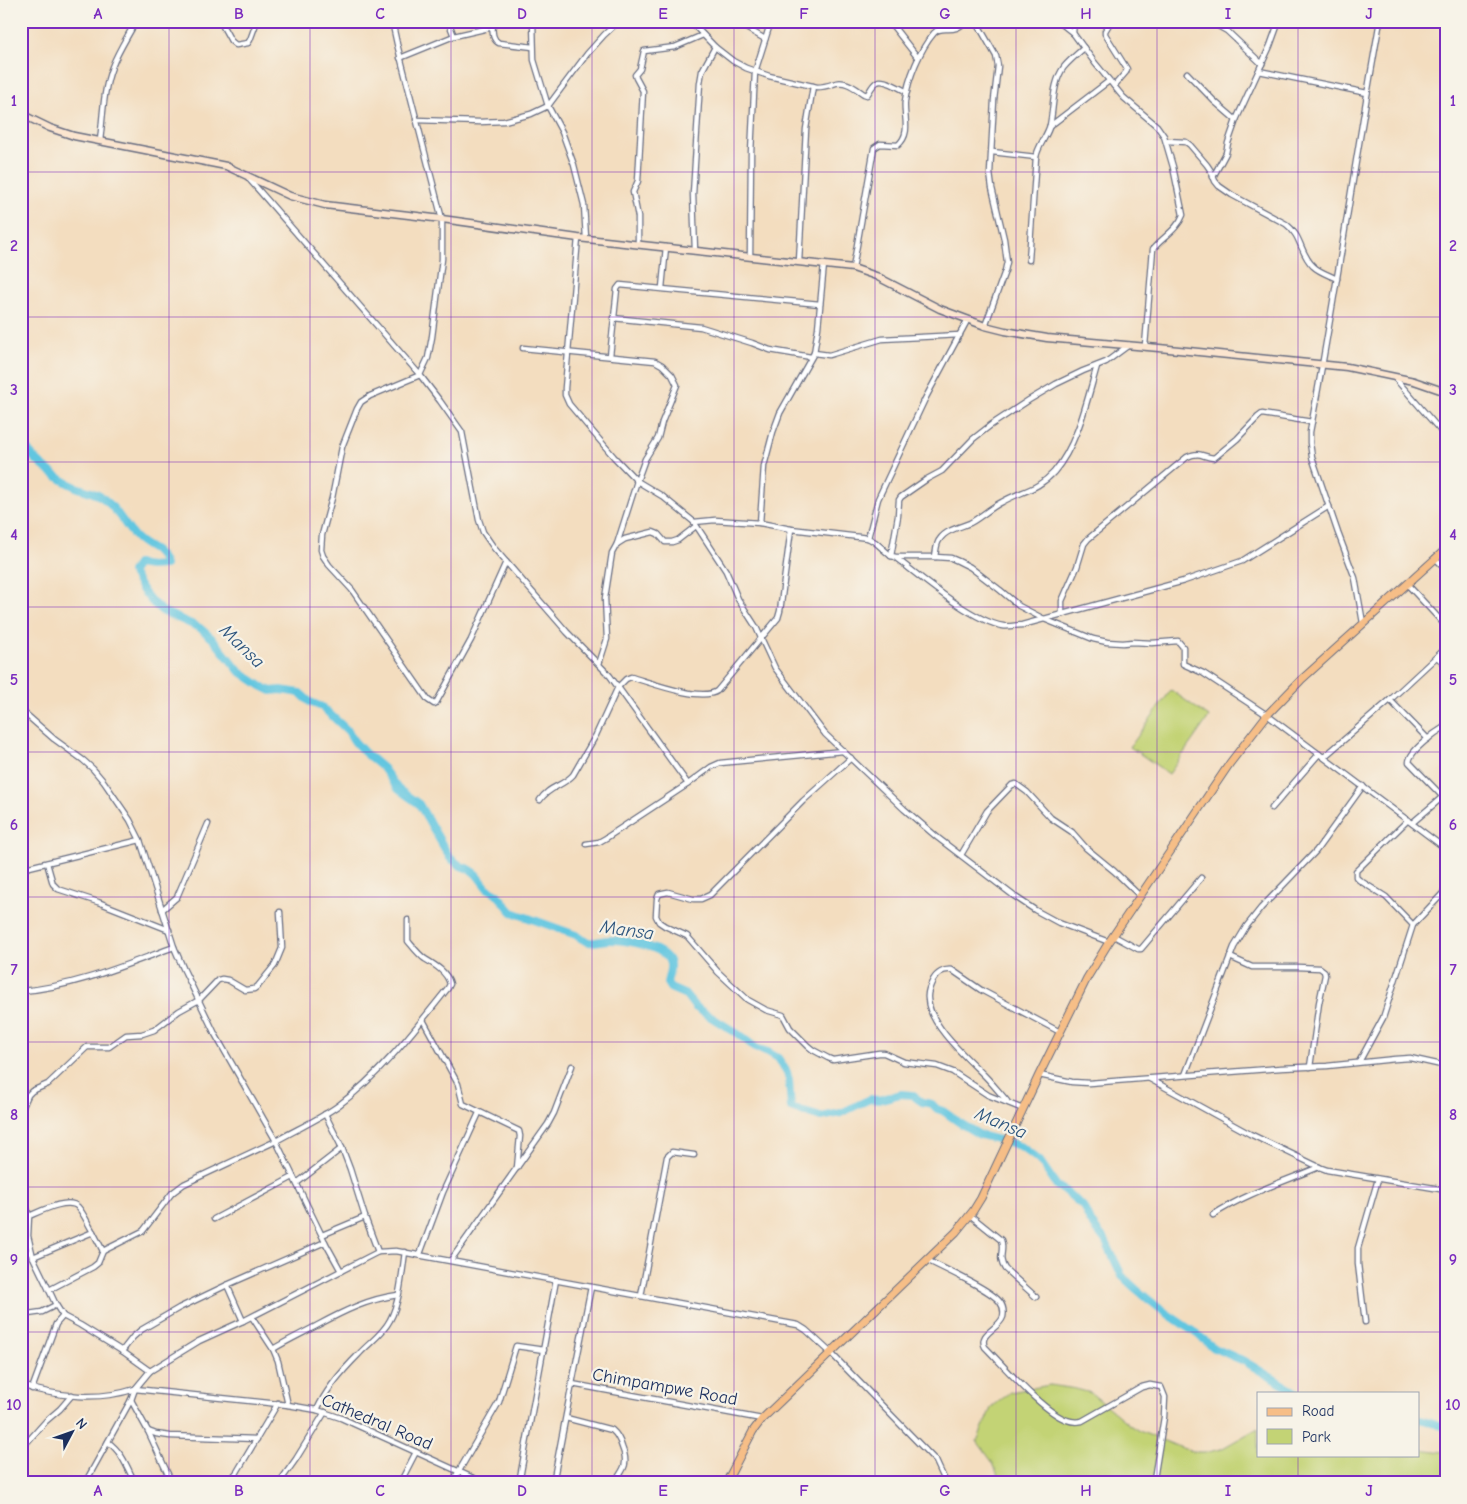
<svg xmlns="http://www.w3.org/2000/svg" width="1467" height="1504" font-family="'Comic Neue',sans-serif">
  <rect width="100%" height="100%" fill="#f7f3e8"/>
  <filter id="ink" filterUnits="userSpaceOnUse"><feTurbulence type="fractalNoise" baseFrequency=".02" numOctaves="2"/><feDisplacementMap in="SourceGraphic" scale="10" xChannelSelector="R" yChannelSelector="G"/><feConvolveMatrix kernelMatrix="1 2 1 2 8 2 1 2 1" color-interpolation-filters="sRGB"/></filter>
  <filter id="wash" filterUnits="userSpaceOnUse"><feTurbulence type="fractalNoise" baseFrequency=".0096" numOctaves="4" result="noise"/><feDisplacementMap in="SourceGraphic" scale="20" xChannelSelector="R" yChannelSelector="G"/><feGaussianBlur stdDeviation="1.12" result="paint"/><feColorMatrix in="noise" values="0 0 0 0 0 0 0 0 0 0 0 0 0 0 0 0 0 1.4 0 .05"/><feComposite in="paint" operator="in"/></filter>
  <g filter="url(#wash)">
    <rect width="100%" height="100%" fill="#f3ddbf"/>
    <!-- green -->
    <g fill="#c3d375" stroke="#6f816a">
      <path d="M1171,690L1209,717L1169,774L1130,747Z"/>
      <path d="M1050,1385L1076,1389L1091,1393L1131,1426L1139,1431L1182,1448L1194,1452H1208L1221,1449L1258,1428V1455H1418V1449L1445,1452H1446V1483H1001L993,1463L977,1441L991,1408L1010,1392Z"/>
    </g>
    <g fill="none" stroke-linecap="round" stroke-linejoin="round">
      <!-- river -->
      <g stroke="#62c6e0" stroke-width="8">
        <path d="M21,428C23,434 23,441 26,447C34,462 60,480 76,487C86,491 96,492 104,499C117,509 124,525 135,537C146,549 159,548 165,565L150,566L137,564L132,572L143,591L152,602L162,611L200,628L213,639L239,671L261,686L271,691L281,690L300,693L310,702L322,707L332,716L348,731L354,741L364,752L383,768L398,789L419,804L450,858L461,866L471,870L477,875L487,888L496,893L512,912L576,935C580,938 584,941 589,942C596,943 602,940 609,940C624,940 667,946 670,964C671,970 668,977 667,983L670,988L686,995L695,1007L738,1034L756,1048L768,1052L778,1058L787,1072L789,1080L791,1108L821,1117L841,1113L870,1099L878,1100L901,1094L912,1095L922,1102L932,1104L937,1109L943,1111L960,1123L980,1135L1011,1143L1022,1147L1040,1161L1057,1186L1065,1191L1083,1206L1090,1221L1105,1240L1122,1276L1136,1289L1159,1308L1197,1334L1214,1348L1244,1361L1297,1393"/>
        <path d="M1418,1419C1427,1420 1437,1425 1446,1427"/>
      </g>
    </g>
  </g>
  <g filter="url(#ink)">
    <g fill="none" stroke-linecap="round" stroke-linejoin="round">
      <defs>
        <g id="street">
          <path d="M220,21L231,41L236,45L248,43L250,40L257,21"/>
          <path d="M392,21L397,44L442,219V259L432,337L428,358L420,375L370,396L361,402L357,409L342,447L332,498L322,535L321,550L323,556L329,565L352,590L428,700L434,704L436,703L471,640L506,562"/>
          <path d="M448,21L454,36"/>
          <path d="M492,21C493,29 491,39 499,43L533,47"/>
          <path d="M533,21L534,60L548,106L562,132L574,165L584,205L586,238"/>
          <path d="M690,21L715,47L733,61L746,68L769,76L817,87C824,87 827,86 833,84C845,79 855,88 864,94L867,95C870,91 872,85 877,82C883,78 900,88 907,92"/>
          <path d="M734,21L765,39"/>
          <path d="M889,21L918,58"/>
          <path d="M976,21L996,56L998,66L994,100L990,173L992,188L1004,239L1007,262L1005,271L985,326"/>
          <path d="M1058,21L1073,33L1095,63L1123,97L1157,126L1164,136L1173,167L1183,215C1178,229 1162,238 1153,249L1145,346"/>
          <path d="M1111,21L1105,31V34L1127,69L1126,72L1114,86"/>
          <path d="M1209,21L1227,31L1262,64"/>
          <path d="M771,23L789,21"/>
          <path d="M1073,33L1074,21"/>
          <path d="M400,58L454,36L493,27"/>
          <path d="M1259,71L1367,93"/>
          <path d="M1187,73L1214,101L1236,120"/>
          <path d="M416,120L480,122L504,121L531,114L548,106L587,54L604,35L619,21"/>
          <path d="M1050,126L1109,81"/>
          <path d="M100,141C103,117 103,90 112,67C118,51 128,36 136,21"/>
          <path d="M1166,141L1186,142L1190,145L1207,165L1211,171L1215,181L1219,186L1232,195L1286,224C1302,236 1300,254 1313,266C1319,272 1329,275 1337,279"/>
          <path d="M992,152L1036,157C1038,146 1047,136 1050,125C1054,107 1052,83 1064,67C1070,60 1077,54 1084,48"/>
          <path d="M1213,177L1226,153L1228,143L1236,120L1270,46L1279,21"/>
          <path d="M249,179L420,375L440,401L462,432L479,520L483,532L494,548L567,632L610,676L688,784"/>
          <path d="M578,238L565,388V395L569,404L614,457L637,481L662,496L694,522L726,571L738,599L756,627L775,668L825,734L904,809L938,838L1014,896L1035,910L1059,923L1109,942"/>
          <path d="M638,244V217L633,192L638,181L643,91L636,78L635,75L640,69L644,51L675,47L703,35"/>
          <path d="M695,251L693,194L700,83L702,71L715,47"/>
          <path d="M750,257L751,153L755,72L771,21"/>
          <path d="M1029,260L1036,157"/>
          <path d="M799,262L806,129L813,86"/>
          <path d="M853,268L874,148L880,144L898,145C912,133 903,116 905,101C908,79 920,49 934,33C940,26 949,31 956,28C960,27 963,24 966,21"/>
          <path d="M662,288L666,247"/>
          <path d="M613,318L701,327L752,343L770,350L811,357"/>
          <path d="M523,348L655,361L662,365L672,375L677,385L662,422L658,438L645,459L637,481L617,544"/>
          <path d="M814,353L829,355L882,339L960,335"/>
          <path d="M610,356L617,289L620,285L820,304"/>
          <path d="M1394,377L1446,437"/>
          <path d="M694,522L715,520L760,523L791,529L868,538L875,542L891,556L896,557H935L951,558L958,561L970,567L1000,590L1019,606L1044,619L1093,639L1107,642L1123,643L1133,642L1152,643L1178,641L1183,647V664L1203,673L1267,715L1446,849"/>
          <path d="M760,523L764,466L773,432L780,413L814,353L818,328L824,264"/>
          <path d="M868,538L878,499L925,399L968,319"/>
          <path d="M891,556L898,516L899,500L901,497L927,479L942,471L973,439L991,425L1029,400L1056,384L1083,371L1106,362L1129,345"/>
          <path d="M935,557C936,552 936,543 940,539C946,530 960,527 970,523C981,517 990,508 1002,502C1021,491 1038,490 1054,472C1078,444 1087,400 1097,366"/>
          <path d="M896,558C922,578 972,621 1003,626C1009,627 1016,625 1022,625L1184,581L1242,561L1329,506"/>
          <path d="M1435,558L1446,569"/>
          <path d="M1407,584L1446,626"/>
          <path d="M1062,614V601L1077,567L1084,544L1088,539L1187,457C1201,451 1202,457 1214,458L1237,439L1258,417L1262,414L1312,422"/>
          <path d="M1363,623L1355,578L1338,533L1312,457L1310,443V432C1336,296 1355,158 1380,21"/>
          <path d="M1437,657L1446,665"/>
          <path d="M599,664L607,639L605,598L612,553L617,544L625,539L653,532L658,534L665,542H672L678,540L696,526"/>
          <path d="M1390,700L1428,739"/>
          <path d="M21,710L54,739L83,760L93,769L104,782L130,820L140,840L174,947L183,968L215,1034L276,1141C297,1129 320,1119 339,1105C381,1074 415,1029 448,988L450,984C447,972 435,965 425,959C419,955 413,947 408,941V920"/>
          <path d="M1324,757L1390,700L1446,648"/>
          <path d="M851,758L803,801L710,895L701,899H693L668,892L663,893L659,894L657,899L656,916L659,922L665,926L687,936L718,972L748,1000L766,1010L783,1015L790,1028L808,1046L813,1050L828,1058L833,1060L879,1053H884L904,1062L937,1066L953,1072L988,1095L1023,1109"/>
          <path d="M1443,797L1409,762C1410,750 1436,732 1446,726"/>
          <path d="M540,800C548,787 563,786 573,775L596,735L618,687L626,679L631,677C649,682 701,702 717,691L778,618L780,611L791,529"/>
          <path d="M1272,808L1319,754"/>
          <path d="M1408,820L1356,871V877L1359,880L1386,897L1413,925"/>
          <path d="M1412,823L1446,794"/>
          <path d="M586,844L599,842L606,838L688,784L711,767L720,763L843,751"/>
          <path d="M961,855L987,811L1012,785L1016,784L1027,792L1051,818L1072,832L1086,848L1114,871L1140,896"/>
          <path d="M47,863L53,884L58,889L98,902L169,930"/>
          <path d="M21,869L140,840"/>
          <path d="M162,910L177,897L208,824"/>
          <path d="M1114,936L1138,949H1141L1201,878"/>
          <path d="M1230,957L1252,967H1297L1320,968L1324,971L1325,975L1319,1003L1310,1067"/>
          <path d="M21,991C74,987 125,965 174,947"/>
          <path d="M423,1020L458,1084L463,1104L519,1131L520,1136L517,1168"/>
          <path d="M1359,1062L1383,1018L1413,925L1446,890"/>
          <path d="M1039,1075L1072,1082L1089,1083L1281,1068L1327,1066L1395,1059L1410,1058L1446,1066"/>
          <path d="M1185,1075L1234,947L1246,927L1261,908L1316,851L1363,786"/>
          <path d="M1150,1079L1250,1134L1319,1167L1327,1170L1446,1190"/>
          <path d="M1007,1101C999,1092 992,1083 984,1075C966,1057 929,1025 928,999C927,992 930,986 933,980C937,973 944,969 952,970L981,990L1060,1032"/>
          <path d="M21,1111L28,1095L32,1091L48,1084L87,1047H109L126,1035L142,1034L154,1030L179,1011L199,1000L218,980L222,979L228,980L245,990L254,989L258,986L275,965L282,948L280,912"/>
          <path d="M325,1114L342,1148L350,1169L365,1217L378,1252"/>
          <path d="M297,1183L342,1148"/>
          <path d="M21,1188L29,1216"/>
          <path d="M970,1215L1001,1240C1005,1251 997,1257 1005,1269L1036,1297"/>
          <path d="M1213,1215C1245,1194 1283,1182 1319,1167"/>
          <path d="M214,1219L293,1177"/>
          <path d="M322,1235L365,1217"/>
          <path d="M420,1254L443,1192L479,1113"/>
          <path d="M21,1257L31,1251"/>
          <path d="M33,1257L28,1236L29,1216C41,1211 69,1197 78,1207C84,1214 88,1224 93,1232"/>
          <path d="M451,1260L548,1124L554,1113L572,1066"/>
          <path d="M927,1260C944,1269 990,1289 1000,1302C1003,1306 1004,1312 1003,1317C999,1329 978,1333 985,1347C1004,1366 1043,1412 1067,1420C1072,1422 1077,1422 1082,1421L1142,1387L1150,1385L1161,1387L1165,1397L1164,1417L1154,1479L1155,1483"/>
          <path d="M227,1285L243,1321"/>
          <path d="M49,1290L33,1257L93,1232L103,1251"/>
          <path d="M641,1296L667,1157L672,1152L694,1155"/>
          <path d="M21,1315L42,1312L56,1305"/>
          <path d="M252,1317L273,1349L278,1361L288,1405"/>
          <path d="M1365,1322L1358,1264V1248L1378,1179"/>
          <path d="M273,1349C288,1340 303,1333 318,1325C344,1311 368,1299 398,1295"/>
          <path d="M122,1351L133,1337L141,1330L179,1308L227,1285L325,1242"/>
          <path d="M150,1371L122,1351L80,1325L63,1316L56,1305L49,1290L93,1267L98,1263L103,1251L143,1231L172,1193L184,1184L276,1141L325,1242L341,1271"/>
          <path d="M572,1384L591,1287"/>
          <path d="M21,1385C57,1397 99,1401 135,1389L288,1405L317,1410L341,1418L484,1483"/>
          <path d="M32,1389L56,1324L63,1316"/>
          <path d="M131,1400L148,1431L172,1483"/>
          <path d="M317,1410C326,1389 343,1370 359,1354C369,1343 383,1334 390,1320C400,1302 402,1273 405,1252"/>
          <path d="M566,1418L612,1430C618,1435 620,1440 622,1447C629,1464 624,1469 614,1483"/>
          <path d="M148,1431L156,1434L170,1436L257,1439"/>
          <path d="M108,1442C122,1452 127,1467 135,1483"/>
          <path d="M21,1449L46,1421L60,1409L72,1395"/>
          <path d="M85,1483L131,1400L135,1389L150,1371L199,1341L243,1321L378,1252L396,1251L798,1325L806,1330L830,1352L936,1461L946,1483"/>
          <path d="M228,1483L237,1472L278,1403"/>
          <path d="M279,1483L296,1459L325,1412"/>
          <path d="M400,1483L416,1452"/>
          <path d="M452,1483L499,1402L516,1346L544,1350"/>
          <path d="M519,1483L556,1280"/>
          <path d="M553,1483L572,1384L762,1419"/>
        </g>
        <path id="secondary" d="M21,114L50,128L74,136L226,166L290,196L325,205L442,219L578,238L853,268L876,276L940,309L985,326L1005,331L1047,338L1159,348L1347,367L1414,381L1446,392"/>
        <path id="primary" d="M726,1483L753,1431L762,1419L956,1232L973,1211L981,1198L1039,1075L1087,978L1109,942L1230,763L1267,715L1301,680L1446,549"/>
      </defs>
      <!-- street casing -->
      <use href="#street" stroke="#676c80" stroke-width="7"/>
      <!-- secondary casing -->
      <use href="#secondary" stroke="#676c80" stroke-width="9"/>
      <!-- primary casing -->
      <use href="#primary" stroke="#676c80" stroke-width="9"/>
      <!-- street -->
      <use href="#street" stroke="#fff" stroke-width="4.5"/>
      <!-- secondary -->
      <use href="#secondary" stroke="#fbe5cf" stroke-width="6"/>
      <!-- primary -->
      <use href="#primary" stroke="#f6be87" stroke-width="7"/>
    </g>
  </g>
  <!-- grid -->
  <path fill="none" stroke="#7b2cbf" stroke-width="1" stroke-opacity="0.55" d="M169,21V1483M310,21V1483M451,21V1483M592,21V1483M734,21V1483M875,21V1483M1016,21V1483M1157,21V1483M1298,21V1393M21,172H1446M21,317H1446M21,462H1446M21,607H1446M21,752H1446M21,897H1446M21,1042H1446M21,1187H1446M21,1332H1446M1298,1455V1483"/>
  <g text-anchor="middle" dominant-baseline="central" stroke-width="4.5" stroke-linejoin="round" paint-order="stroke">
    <!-- street labels -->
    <g font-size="18" fill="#1b2f5e" stroke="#f7f3e8">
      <text transform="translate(665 1387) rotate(10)">Chimpampwe Road</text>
      <text transform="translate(377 1422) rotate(23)">Cathedral Road</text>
    </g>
    <!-- water labels -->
    <g font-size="19" font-style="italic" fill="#2d557e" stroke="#f7f3e8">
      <text transform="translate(242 646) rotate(44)">Mansa</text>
      <text transform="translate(627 930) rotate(8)">Mansa</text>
      <text transform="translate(1001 1123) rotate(23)">Mansa</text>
    </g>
  </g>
  <!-- margin -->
  <rect width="1467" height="1504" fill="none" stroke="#f7f3e8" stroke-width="55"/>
  <!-- legend -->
  <rect x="1257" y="1392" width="162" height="65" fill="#f7f3e8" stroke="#9fa5b1"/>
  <rect x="1267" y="1408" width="25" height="8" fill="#f6be87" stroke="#9fa5b1"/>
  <text x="1302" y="1416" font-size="15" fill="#1b2f5e">Road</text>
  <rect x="1267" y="1429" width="25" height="15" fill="#c3d375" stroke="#9fa5b1"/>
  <text x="1302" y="1442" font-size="15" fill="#1b2f5e">Park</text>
  <!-- north arrow -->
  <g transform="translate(72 1432) rotate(49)" stroke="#f7f3e8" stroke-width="4" paint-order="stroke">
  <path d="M0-4L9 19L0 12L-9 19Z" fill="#1b2f5e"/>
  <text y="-8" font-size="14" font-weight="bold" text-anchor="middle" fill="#1b2f5e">N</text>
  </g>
  <rect x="28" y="28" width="1412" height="1448" fill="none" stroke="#7b2cbf" stroke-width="2"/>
  <g font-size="16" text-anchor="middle" font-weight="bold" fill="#7b2cbf">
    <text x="98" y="19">A</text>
    <text x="239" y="19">B</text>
    <text x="380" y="19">C</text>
    <text x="522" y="19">D</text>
    <text x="663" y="19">E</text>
    <text x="804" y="19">F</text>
    <text x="945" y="19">G</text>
    <text x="1086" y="19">H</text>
    <text x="1228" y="19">I</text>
    <text x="1369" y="19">J</text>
    <text x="14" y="106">1</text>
    <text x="1453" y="106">1</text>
    <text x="14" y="251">2</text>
    <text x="1453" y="251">2</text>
    <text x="14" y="395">3</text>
    <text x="1453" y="395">3</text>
    <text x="14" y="540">4</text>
    <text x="1453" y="540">4</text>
    <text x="14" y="685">5</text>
    <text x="1453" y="685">5</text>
    <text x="14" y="830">6</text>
    <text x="1453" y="830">6</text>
    <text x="14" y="975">7</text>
    <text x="1453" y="975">7</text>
    <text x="14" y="1120">8</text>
    <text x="1453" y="1120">8</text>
    <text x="14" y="1265">9</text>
    <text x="1453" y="1265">9</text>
    <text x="14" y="1410">10</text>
    <text x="1453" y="1410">10</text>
    <text x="98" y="1496">A</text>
    <text x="239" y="1496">B</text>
    <text x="380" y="1496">C</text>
    <text x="522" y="1496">D</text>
    <text x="663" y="1496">E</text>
    <text x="804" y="1496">F</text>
    <text x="945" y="1496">G</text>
    <text x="1086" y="1496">H</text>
    <text x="1228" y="1496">I</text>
    <text x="1369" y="1496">J</text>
  </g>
</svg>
